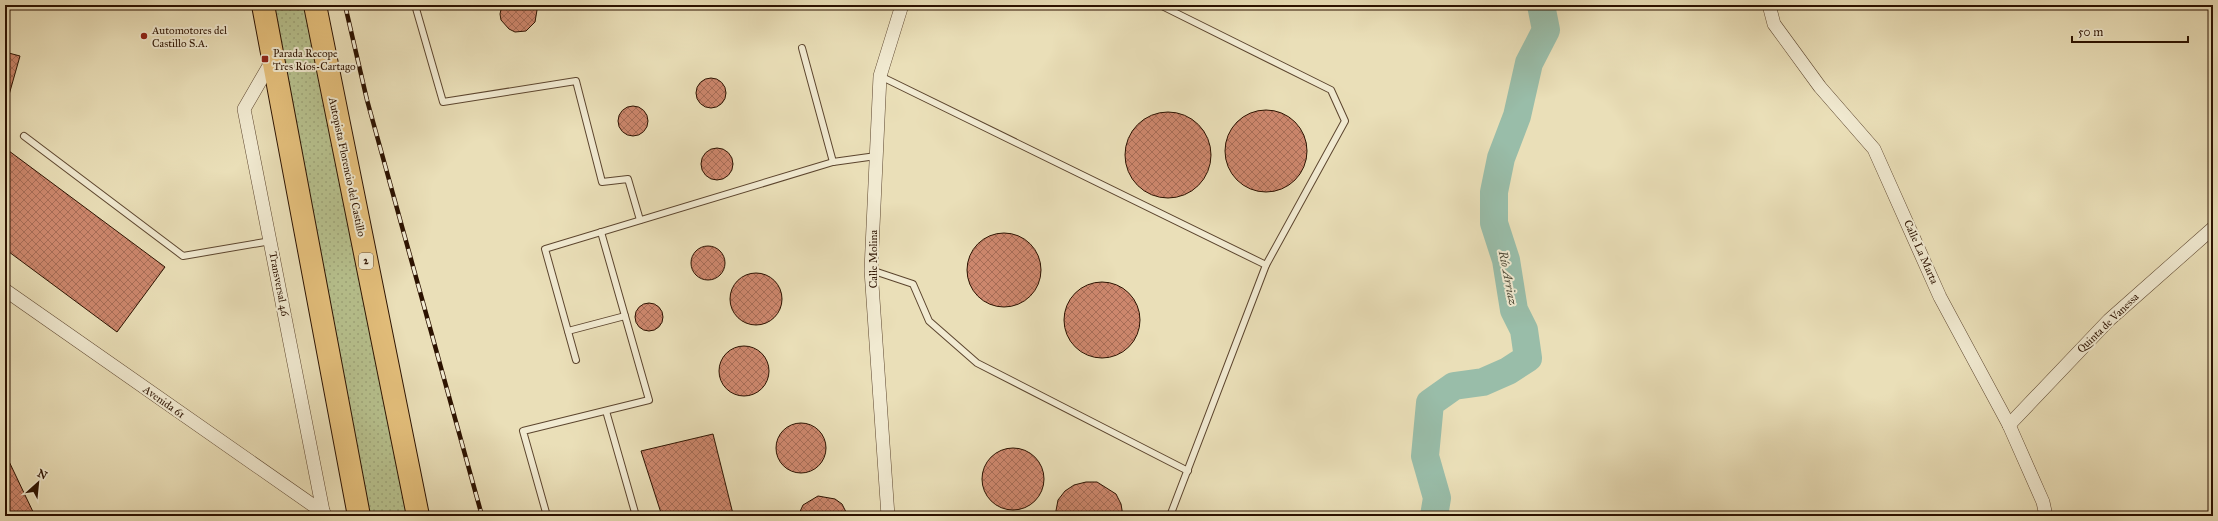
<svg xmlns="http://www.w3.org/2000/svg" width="2218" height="521" font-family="'IM FELL Great Primer',serif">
  <defs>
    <pattern id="grass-dots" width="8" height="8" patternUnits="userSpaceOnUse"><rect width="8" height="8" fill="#b7c18e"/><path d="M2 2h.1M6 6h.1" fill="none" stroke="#9ea579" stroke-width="1.8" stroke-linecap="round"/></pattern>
    <pattern id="building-cross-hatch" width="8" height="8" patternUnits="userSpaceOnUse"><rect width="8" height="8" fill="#cd876d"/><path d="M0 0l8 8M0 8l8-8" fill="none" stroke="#a76d57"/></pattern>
  </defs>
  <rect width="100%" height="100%" fill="#eadfb8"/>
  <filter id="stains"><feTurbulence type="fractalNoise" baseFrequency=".005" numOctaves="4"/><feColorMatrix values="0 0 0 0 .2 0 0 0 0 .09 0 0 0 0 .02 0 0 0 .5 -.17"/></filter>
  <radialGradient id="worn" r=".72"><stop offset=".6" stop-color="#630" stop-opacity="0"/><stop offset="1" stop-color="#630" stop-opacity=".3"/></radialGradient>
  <!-- grass -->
  <path fill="url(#grass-dots)" stroke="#726a47" d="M265,5H315L418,516H359Z"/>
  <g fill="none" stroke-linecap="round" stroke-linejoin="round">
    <!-- river -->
    <path stroke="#99bda9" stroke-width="28" d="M1434,516L1437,498L1425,456L1430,403L1454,386L1483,382L1508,371L1528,358L1524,330L1514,310L1506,260L1494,223V192L1501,158L1517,116L1529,63L1546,30L1541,5"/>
  </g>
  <!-- building -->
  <g fill="url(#building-cross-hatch)" stroke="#2c1200">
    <path d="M502,5H535L537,10L535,22L526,31L515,32L509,29L501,20L500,14Z"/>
    <path d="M5,52L20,56L5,109Z"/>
    <circle cx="711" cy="93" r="15"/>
    <circle cx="633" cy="121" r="15"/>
    <circle cx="1266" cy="151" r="41"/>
    <circle cx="1168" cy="155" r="43"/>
    <path d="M5,148L165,267L117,332L5,249Z"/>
    <circle cx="717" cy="164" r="16"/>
    <circle cx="1004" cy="270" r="37"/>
    <circle cx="708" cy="263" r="17"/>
    <circle cx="756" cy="299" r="26"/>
    <circle cx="1102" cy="320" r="38"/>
    <circle cx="649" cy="317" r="14"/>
    <circle cx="744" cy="371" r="25"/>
    <circle cx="801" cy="448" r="25"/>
    <path d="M713,434L733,514L662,516L641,451Z"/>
    <circle cx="1013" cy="479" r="31"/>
    <path d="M5,453L35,516H5Z"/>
    <path d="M1086,482H1097L1116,494L1121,504L1123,516H1055L1058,500L1065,491L1074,485Z"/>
    <path d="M818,496L835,499L842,504L848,516H798L803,505Z"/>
  </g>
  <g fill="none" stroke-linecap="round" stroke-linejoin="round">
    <defs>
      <g id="lane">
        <path d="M415,5L443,102L576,81L602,182L628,179L640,220"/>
        <path d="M1160,5L1331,90L1345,121L1266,265L1170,516"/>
        <path d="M802,48L833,162"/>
        <path d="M880,76L1266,265"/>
        <path d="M24,136L183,256L271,241"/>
        <path d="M871,270L913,284L929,321L977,363L1188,471"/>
        <path d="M568,331L625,316"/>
        <path d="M576,360L545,249L833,162L876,156"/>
        <path d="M606,411L636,516"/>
        <path d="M547,516L523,431L649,400L601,232"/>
      </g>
      <g id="street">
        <path d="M1769,5L1774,24L1820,87L1874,149L1940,297L2009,425L2043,502L2046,516"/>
        <path d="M273,59L244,109L324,516"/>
        <path d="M5,290L324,513"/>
        <path d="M2009,425L2109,320L2213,228"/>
        <path d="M888,516L871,270L880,76L902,5"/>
      </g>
      <g id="highway">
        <path d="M263,5L359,516"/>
        <path d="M315,5L418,516"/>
      </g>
    </defs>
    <!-- lane casing -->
    <use href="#lane" stroke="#5c452e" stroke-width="8"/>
    <!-- street casing -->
    <use href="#street" stroke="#5c452e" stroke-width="14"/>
    <!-- highway casing -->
    <use href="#highway" stroke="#2c1200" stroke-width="24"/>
    <!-- lane -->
    <use href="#lane" stroke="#f1ead1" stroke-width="6"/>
    <!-- street -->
    <use href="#street" stroke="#f1ead1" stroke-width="13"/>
    <!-- highway -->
    <use href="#highway" stroke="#e5c07c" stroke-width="22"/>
    <defs>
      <path id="rail" d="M345,5L367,100L482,516"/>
    </defs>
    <!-- rail casing -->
    <use href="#rail" stroke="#2c1200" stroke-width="4.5"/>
    <!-- rail -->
    <use href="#rail" stroke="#f1ead1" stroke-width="3" stroke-dasharray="9" stroke-linecap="butt"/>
  </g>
  <!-- markers -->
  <g fill="#8f2418" stroke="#f1ead1" stroke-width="1.5">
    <circle cx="144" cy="36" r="4"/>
    <rect x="261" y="55" width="8" height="8" rx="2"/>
  </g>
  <g text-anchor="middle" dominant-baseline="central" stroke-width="4" stroke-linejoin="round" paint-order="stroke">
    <!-- shield labels -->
    <rect fill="#f1ead1" stroke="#67533f" stroke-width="1" x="359" y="253" width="14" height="16" rx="3"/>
    <g font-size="10" font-weight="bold" fill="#2c1200">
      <text x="366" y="261">2</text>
    </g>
    <!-- poi labels -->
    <g font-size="11" fill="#2c1200" stroke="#f1ead1" text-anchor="start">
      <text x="152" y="30">Automotores del<tspan x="152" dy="13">Castillo S.A.</tspan></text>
      <text x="273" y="53">Parada Recope<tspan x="273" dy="13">Tres Ríos-Cartago</tspan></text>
    </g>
    <!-- street labels -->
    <g font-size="11" fill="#2c1200" stroke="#f1ead1">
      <text transform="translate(347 167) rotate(78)">Autopista Florencio del Castillo</text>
      <text transform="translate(1921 252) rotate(66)">Calle La Marta</text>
      <text transform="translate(873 259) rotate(-90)">Calle Molina</text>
      <text transform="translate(279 284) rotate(79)">Transversal 46</text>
      <text transform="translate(2108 323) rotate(-44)">Quinta de Vanessa</text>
      <text transform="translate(164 402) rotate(35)">Avenida 61</text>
    </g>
    <!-- water labels -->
    <g font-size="12" font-style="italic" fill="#524e3b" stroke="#f1ead1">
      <text transform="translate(1508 278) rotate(79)">Río Arriaz</text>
    </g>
  </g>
  <!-- margin -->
  <rect width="2218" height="521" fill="none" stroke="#eadfb8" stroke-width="20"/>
  <rect x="6" y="6" width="2206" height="509" fill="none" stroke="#2c1200" stroke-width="2"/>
  <rect x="10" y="10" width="2198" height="501" fill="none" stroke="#2c1200"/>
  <!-- north arrow -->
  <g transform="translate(38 483) rotate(27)" stroke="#f1ead1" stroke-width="3" paint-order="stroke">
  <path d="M0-3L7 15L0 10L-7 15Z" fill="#2c1200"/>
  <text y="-6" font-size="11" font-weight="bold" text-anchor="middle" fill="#2c1200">N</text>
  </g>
  <!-- scale -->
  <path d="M2072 36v6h116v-6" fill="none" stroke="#2c1200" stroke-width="2"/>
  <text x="2078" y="36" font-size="12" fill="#2c1200" stroke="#f1ead1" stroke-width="3" paint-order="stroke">50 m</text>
  <rect width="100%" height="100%" filter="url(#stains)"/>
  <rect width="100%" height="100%" fill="url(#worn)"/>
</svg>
